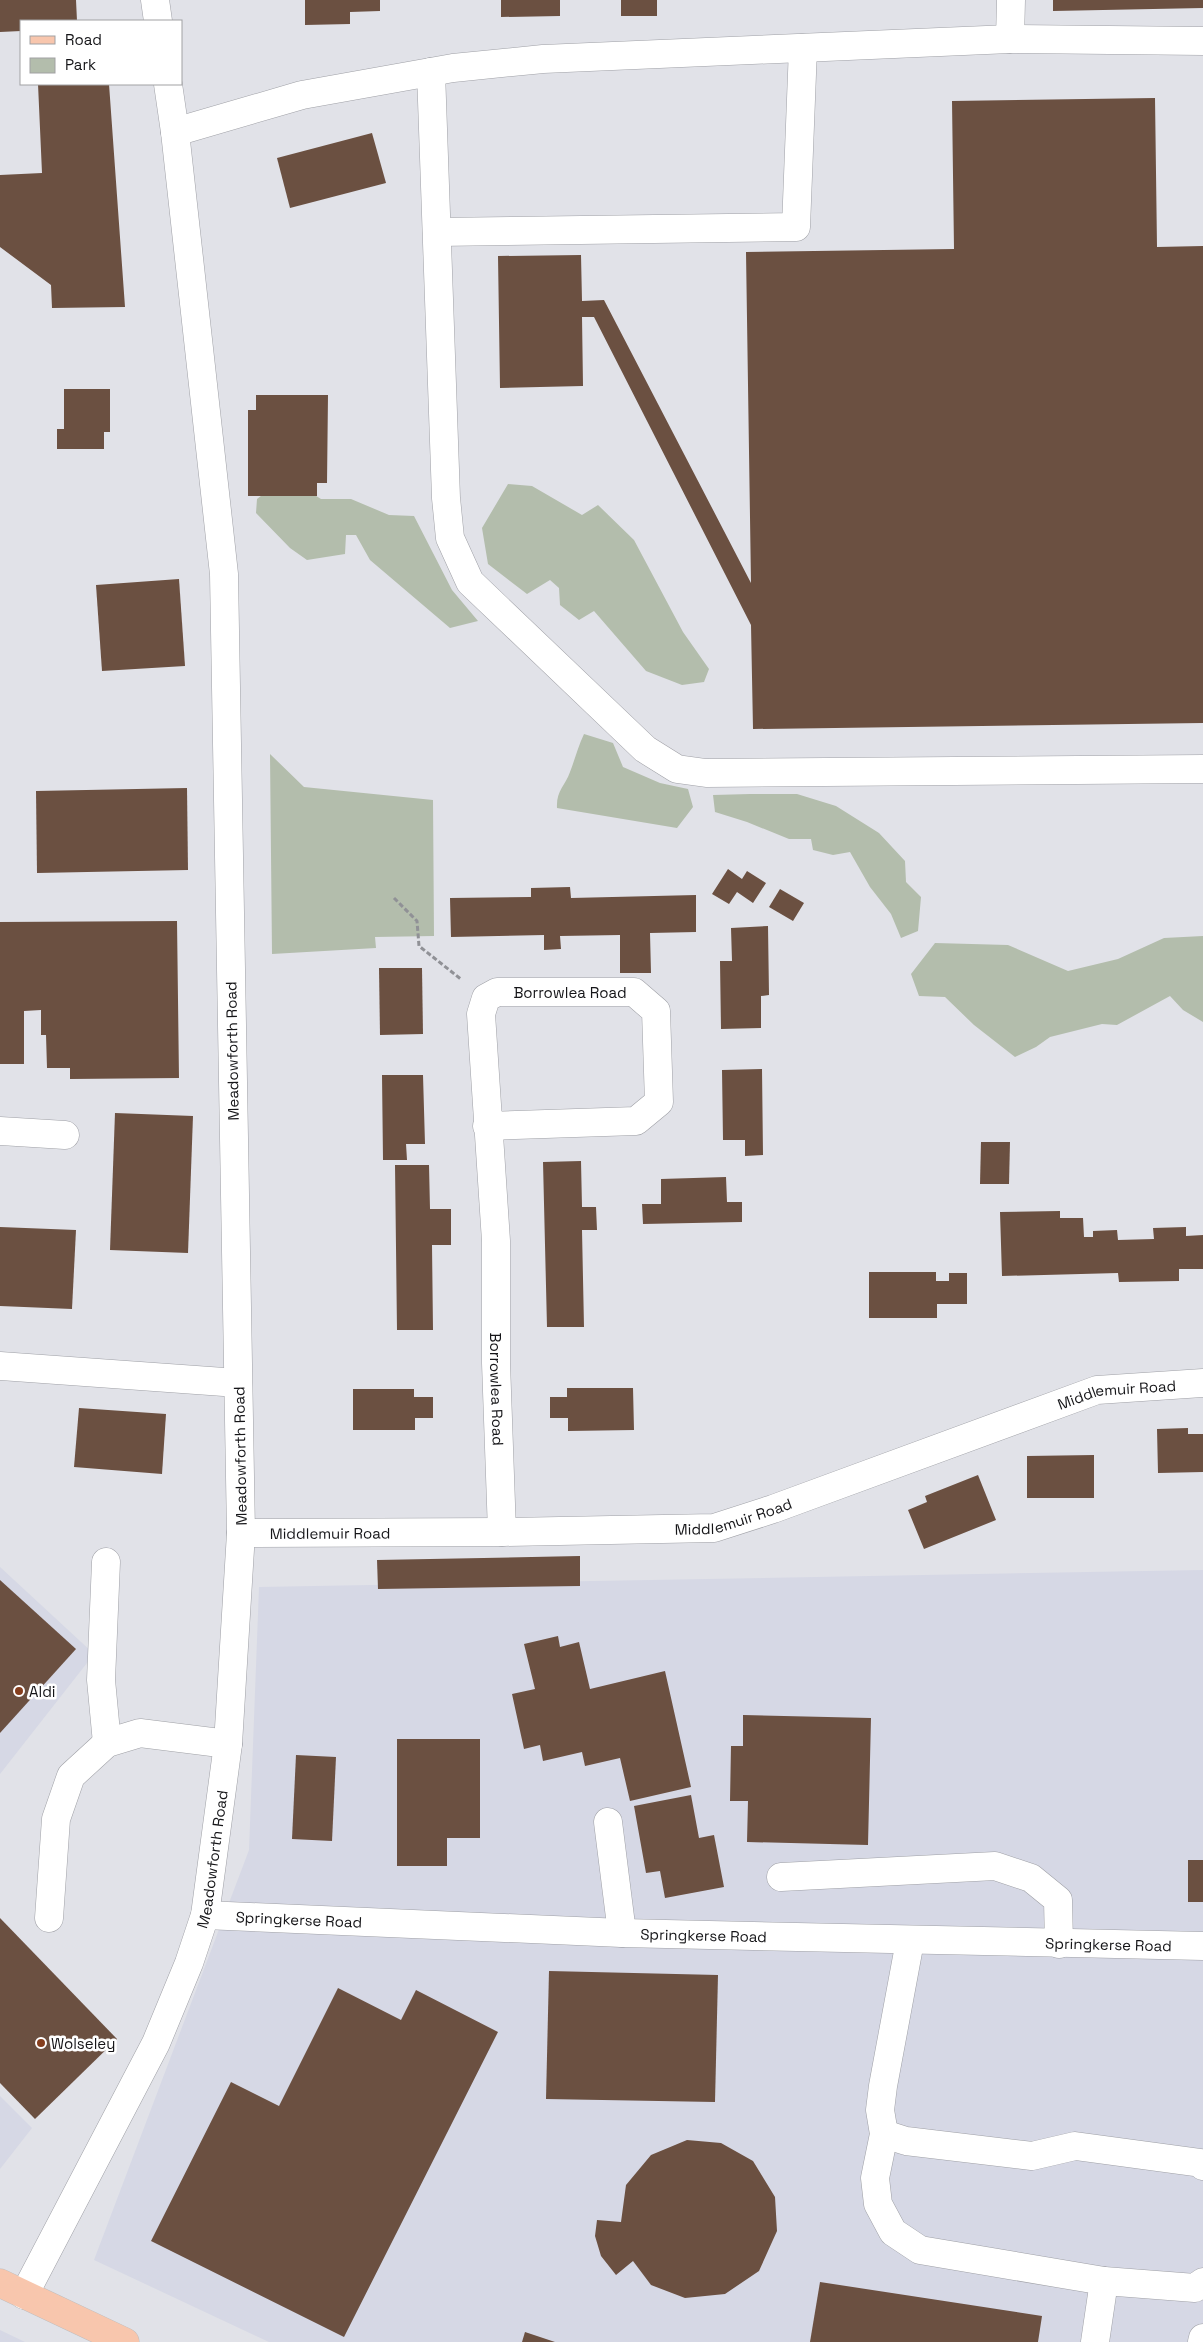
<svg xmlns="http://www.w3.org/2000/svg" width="1203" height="2342" font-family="'Space Grotesk',sans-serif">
  <rect width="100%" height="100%" fill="#e1e2e8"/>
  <!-- built -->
  <g fill="#d6d8e5">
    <path d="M0,1567L94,1654L0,1774Z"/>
    <path d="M1203,1570V2342H269L94,2260L249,1850L259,1587Z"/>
    <path d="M0,2096L32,2128L0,2169Z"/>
    <path d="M0,2330L25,2342H0Z"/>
  </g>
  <!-- green -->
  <g fill="#b3bdac">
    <path d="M508,484L532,486L582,515L598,505L634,540L683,632L709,669L704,682L682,685L646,671L594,611L579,620L560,605L559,588L550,580L527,594L488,564L482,528Z"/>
    <path d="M270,489L308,491L321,499H351L389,515L414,516L452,590L478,621L450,628L370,560L356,535H346L345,554L307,560L290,548L256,513L257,499Z"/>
    <path d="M584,734L613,743L623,767L660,783L688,789L693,807L677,828L557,808C556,791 565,786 570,772C575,759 578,747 584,734Z"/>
    <path d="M270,754L304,787L433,800L434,936L375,937L376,948L272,954Z"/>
    <path d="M750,794H797L836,806L879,833L905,861L906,882L921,897L918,931L901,938L891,914L870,887L850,852L833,855L813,850L811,839H789L747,822L715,812L713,795Z"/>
    <path d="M1203,936V1022L1183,1010L1170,996L1117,1025L1102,1024L1050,1037L1036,1047L1015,1057L974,1025L945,997L919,996L911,974L935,943L1008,945L1068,971L1118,959L1164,938Z"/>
  </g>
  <!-- building -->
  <g fill="#6b5041">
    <path d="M0,0H76L77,21H21V31L0,32Z"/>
    <path d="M305,0H380V11L350,12V24L305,25Z"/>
    <path d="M501,0H560V16L501,17Z"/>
    <rect x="621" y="0" width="36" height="16"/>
    <path d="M1053,0H1203V8L1053,11Z"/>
    <path d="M38,84H109L125,307L52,308L51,285L0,247V175L42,173Z"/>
    <path d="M1155,98L1157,247L1203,246V723L753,729L751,625L594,317H582L583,386L500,388L498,256L581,255L582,301L604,300L751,583L746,252L954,249L952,101Z"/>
    <path d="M372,133L386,183L290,208L277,158Z"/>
    <path d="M64,389H110V432H104V449H57V429H64Z"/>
    <path d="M256,395H328L327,483H317V496H248V410H256Z"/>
    <path d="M179,579L185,666L102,671L96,585Z"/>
    <path d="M187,788L188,870L37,873L36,791Z"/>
    <path d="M728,869L742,879L747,871L766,883L753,903L737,892L729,904L712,894Z"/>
    <path d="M570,887L571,898L696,895V932L650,933L651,973H620V935L560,936L561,949L544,950V935L451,937L450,898L531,897V888Z"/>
    <path d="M780,889L804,903L793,921L769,907Z"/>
    <path d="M177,921L179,1078L70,1079V1068H47L46,1035H41V1010L24,1011V1064H0V922Z"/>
    <path d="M768,926L769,995L761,996V1028L721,1029L720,961H732L731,928Z"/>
    <path d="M379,968H422L423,1034L380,1035Z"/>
    <path d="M762,1069L763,1155L745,1156V1140H723L722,1070Z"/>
    <path d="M382,1075H423L425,1144H406L407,1160H383Z"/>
    <path d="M115,1113L193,1116L188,1253L110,1250Z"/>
    <path d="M981,1142H1010L1009,1184H980Z"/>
    <path d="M581,1161L582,1207H596L597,1230H582L584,1327H547L543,1162Z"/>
    <path d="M395,1165H429L430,1209H451V1245H432L433,1330H397Z"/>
    <path d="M726,1177L727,1202H742V1222L643,1224L642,1204H661V1179Z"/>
    <path d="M1060,1211V1218H1083L1084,1237H1093V1231L1117,1230L1118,1240L1154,1239L1153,1228L1186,1227V1236L1203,1235V1269H1179V1281L1119,1282L1118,1273L1002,1276L1000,1212Z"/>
    <path d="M0,1227L76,1230L72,1309L0,1306Z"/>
    <path d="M869,1272H936V1281H949V1273H967V1304H937V1318H869Z"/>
    <path d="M567,1388H633L634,1430L568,1431V1418H550V1397H567Z"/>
    <path d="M353,1389H414V1397H433V1418H415V1430H353Z"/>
    <path d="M79,1408L166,1414L162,1474L74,1467Z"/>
    <path d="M1188,1428V1434H1203V1472L1158,1473L1157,1429Z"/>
    <path d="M1094,1455V1498H1027V1456Z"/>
    <path d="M978,1475L996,1520L924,1549L908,1510L927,1502L925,1496Z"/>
    <path d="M580,1556V1586L378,1589L377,1560Z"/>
    <path d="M0,1580L76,1649L0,1733Z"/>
    <path d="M558,1636L560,1647L579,1642L590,1689L665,1671L691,1787L630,1801L620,1758L585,1766L582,1752L543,1761L540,1745L524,1749L512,1694L535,1689L524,1644Z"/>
    <path d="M743,1715L871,1718L868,1845L747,1842L748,1801H730L731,1746H743Z"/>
    <path d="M397,1739H480V1838H447V1866H397Z"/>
    <path d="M296,1755L336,1757L332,1841L292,1839Z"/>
    <path d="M691,1795L699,1838L714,1835L724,1887L665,1898L660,1871L646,1873L634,1806Z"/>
    <rect x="1188" y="1860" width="15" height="42"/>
    <path d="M0,1918L117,2039L35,2119L0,2083Z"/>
    <path d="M549,1971L718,1975L715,2102L546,2099Z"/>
    <path d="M338,1988L401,2020L416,1990L498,2032L344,2337L151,2241L231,2082L279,2106Z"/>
    <path d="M687,2140L721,2143L753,2161L775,2197L777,2231L759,2271L725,2294L685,2298L651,2285L633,2261L616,2275L601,2256L595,2236L597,2220L621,2222L626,2185L651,2155Z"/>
    <path d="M820,2282L1042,2316L1038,2342H810Z"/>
    <path d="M525,2332L555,2342H522Z"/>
  </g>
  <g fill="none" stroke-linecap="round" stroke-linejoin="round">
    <defs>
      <g id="minor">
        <path d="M155,0L158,21"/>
        <path d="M1010,39L1011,0"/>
        <path d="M431,72L446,498L450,538L470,582L645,749L677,769L706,773L1203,769"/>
        <path d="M175,132L302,95L453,68L543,59L1010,39L1203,41"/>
        <path d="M437,232L796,227L803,48"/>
        <path id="s1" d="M487,1126L636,1121L659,1102L656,1011L634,992H497L486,998L481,1014L496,1241V1363L502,1532"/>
        <path d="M0,1131L65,1135"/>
        <path d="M0,1366L238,1383"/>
        <path id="s2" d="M241,1533L502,1532L714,1528L773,1509L1097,1390L1203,1383"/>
        <path d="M106,1562L101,1680L107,1743"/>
        <path d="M608,1822L622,1933"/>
        <path d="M781,1877L995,1866L1031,1878L1058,1900L1059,1944"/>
        <path id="s3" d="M205,1915L622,1933L1203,1946"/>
        <path d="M49,1918L56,1819L71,1776L107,1743L140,1733L228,1744"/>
        <path d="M910,1941L883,2086L880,2110L884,2134L875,2178L878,2204L893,2232L920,2250L1104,2281L1195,2288L1203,2282"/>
        <path d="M884,2134L906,2141L1032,2156L1075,2146L1201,2163L1203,2166"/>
        <path id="s4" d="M24,2295L156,2043L189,1963L205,1915L228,1744L241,1533L224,574L175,132L168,84"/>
        <path d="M1095,2342L1104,2281"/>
        <path d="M1202,2342L1203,2338"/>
      </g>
      <path id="major" d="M0,2283L125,2342"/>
    </defs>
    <!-- minor casing -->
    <use href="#minor" stroke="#9fa0a6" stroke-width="29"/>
    <!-- major casing -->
    <use href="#major" stroke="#bdbdbe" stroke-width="29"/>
    <!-- path -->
    <path stroke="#909196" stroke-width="3" stroke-dasharray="5 2.5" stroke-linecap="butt" d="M394,898L417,921L419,946L462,980"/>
    <!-- minor -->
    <use href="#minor" stroke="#fff" stroke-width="28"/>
    <!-- major -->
    <use href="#major" stroke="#f8c6ad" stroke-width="28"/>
  </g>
  <!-- markers -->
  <g fill="#853e1e" stroke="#fff" stroke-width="2">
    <circle cx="19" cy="1691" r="5"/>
    <circle cx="41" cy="2043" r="5"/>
  </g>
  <g text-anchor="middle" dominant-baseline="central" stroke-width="5" stroke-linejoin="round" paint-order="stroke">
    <!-- street labels -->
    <g font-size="15" fill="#151518" stroke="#fff">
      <text x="570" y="992">Borrowlea Road</text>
      <text transform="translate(232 1051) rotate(-91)">Meadowforth Road</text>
      <text stroke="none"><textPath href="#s1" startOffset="841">Borrowlea Road</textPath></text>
      <text stroke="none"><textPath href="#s2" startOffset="899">Middlemuir Road</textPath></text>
      <text transform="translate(240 1456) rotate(-91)">Meadowforth Road</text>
      <text stroke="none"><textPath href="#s2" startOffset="494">Middlemuir Road</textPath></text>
      <text stroke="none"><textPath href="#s2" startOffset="89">Middlemuir Road</textPath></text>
      <text stroke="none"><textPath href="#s4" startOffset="478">Meadowforth Road</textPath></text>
      <text stroke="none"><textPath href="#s3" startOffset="94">Springkerse Road</textPath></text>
      <text stroke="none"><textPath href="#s3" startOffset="499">Springkerse Road</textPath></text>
      <text stroke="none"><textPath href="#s3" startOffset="904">Springkerse Road</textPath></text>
    </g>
    <!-- poi labels -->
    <g font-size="15" fill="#151518" stroke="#fff" text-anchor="start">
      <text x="29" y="1691">Aldi</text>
      <text x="51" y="2043">Wolseley</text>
    </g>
  </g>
  <!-- legend -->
  <rect x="20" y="20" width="162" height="65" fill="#ffffff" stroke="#a1a1a3"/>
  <rect x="30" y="36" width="25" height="8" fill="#f8c6ad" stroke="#a1a1a3"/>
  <text x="65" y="45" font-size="15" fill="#151518">Road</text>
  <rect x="30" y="58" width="25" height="15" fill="#b3bdac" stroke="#a1a1a3"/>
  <text x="65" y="70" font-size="15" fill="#151518">Park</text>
</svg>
